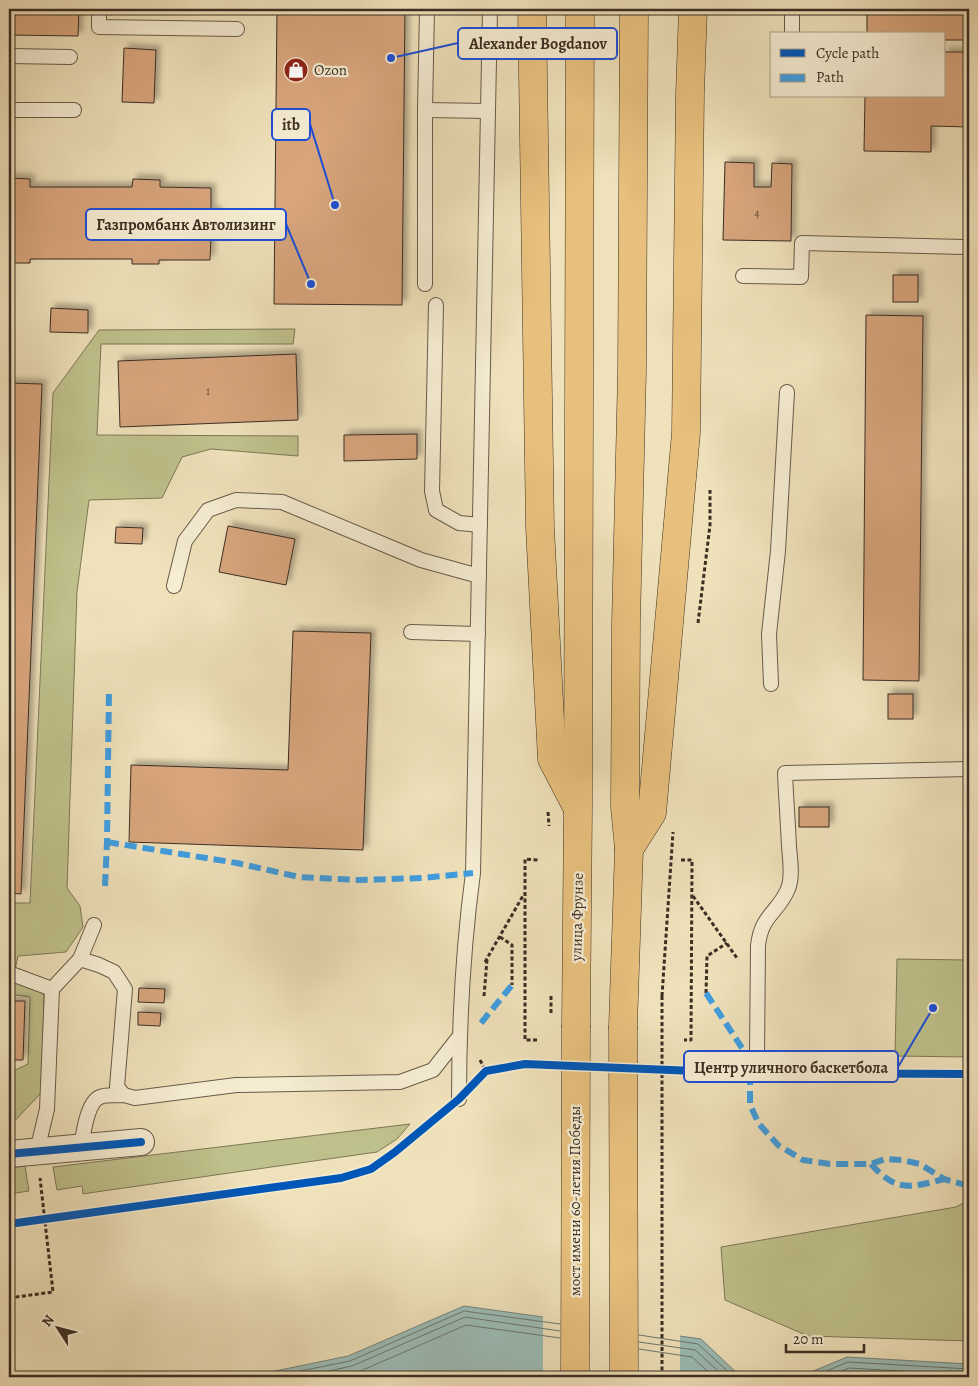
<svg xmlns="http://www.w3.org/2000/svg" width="978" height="1386" font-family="Alegreya,serif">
  <defs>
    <filter id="shadow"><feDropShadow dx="4.5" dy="-4.5" stdDeviation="2.5" flood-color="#0004"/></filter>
  </defs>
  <rect width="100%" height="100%" fill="#efe1ba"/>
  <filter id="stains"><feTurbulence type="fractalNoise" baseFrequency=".004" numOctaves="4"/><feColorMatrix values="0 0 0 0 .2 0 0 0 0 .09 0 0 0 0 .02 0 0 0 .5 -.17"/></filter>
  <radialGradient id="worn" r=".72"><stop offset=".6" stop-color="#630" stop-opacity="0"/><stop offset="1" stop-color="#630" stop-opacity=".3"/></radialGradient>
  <!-- green -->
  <g fill="#bfc18c" stroke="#7d7858">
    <path d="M295,329L293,344H101L97,435L298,436V456L211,449L182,457L162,498L89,500L77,592L67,888L80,906L83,927L66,952L18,956L15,970L44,991L42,1092L9,1127V1073L28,1064L30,997L9,994V903H30L53,393L99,330Z"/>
    <path d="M897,959L969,960V1057L895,1056Z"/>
    <path d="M410,1124L397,1139L377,1152L89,1193L83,1194L82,1186L57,1190L53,1167Z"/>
    <path d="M25,1166L29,1191L9,1194V1168Z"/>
    <path d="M969,1200V1341L808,1336L725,1300L721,1247L956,1207Z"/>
  </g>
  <!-- water -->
  <g fill="#9bbcb6" stroke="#75837c">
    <path d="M464,1306L701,1339L741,1377H246L348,1356Z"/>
    <path d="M847,1357L969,1364V1377H799Z"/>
  </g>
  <!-- pier -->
  <path fill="#efe1ba" d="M543,1314L680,1334V1377H543Z"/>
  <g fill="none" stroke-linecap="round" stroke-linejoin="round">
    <!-- shore -->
    <g stroke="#6b756d" stroke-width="1">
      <path d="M639,1335L698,1344L734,1377"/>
      <path d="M639,1342L695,1350L725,1377"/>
      <path d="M639,1349L692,1357L714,1377"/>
      <path d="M270,1377L350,1361L464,1311L560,1324"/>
      <path d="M301,1377L352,1366L465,1317L560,1331"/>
      <path d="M337,1377L356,1373L466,1325L560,1338"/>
      <path d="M812,1377L848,1362L969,1369"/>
      <path d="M828,1377L849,1368L969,1375"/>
    </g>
  </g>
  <!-- building -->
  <g fill="#d7a47b" stroke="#3b2e24" filter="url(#shadow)">
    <path d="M9,9H79L78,36L9,35Z"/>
    <path d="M277,9H405L402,305L274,304Z"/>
    <path d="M867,9H969V40H944V34H867Z"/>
    <path d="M124,48L156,50L154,103L122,102Z"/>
    <path d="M944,52H969V127L931,126V152L864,151L865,96H944Z"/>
    <path d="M725,162L754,163V187H771L772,163L792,164L791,241L723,240Z"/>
    <path d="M9,178L30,179V187H132L133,179L160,180V187L211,188V211H217V237H211L210,260H159V264H132V259H30V263H9Z"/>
    <rect x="893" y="275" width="25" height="27"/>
    <path d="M51,308L88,310V333L50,332Z"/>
    <path d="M866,315L923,316L919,681L863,680Z"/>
    <path d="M296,354L298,420L120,427L118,361Z"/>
    <path d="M9,383L42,384L21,894L9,893Z"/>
    <path d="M417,434V459L344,461V435Z"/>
    <path d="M228,526L295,539L286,585L219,572Z"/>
    <path d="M116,527L143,528L142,544L115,543Z"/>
    <path d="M293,631L371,633L363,850L129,842L131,765L288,770Z"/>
    <rect x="888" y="694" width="25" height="25"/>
    <rect x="799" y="807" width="30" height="20"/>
    <path d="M139,988L165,989L164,1003L138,1002Z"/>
    <path d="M9,1001H25L23,1060H9Z"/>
    <path d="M138,1012L161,1013L160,1026L138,1025Z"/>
  </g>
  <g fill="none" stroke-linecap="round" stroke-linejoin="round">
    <defs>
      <g id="service">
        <path d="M99,9V27L237,29"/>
        <path d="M792,34V9"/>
        <path d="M9,56L70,57"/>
        <path d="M9,110H74"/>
        <path d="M425,110L488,111"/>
        <path d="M743,276L801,277L802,243L964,247L969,248"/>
        <path d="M425,284V110L427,9"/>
        <path d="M436,305L432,491L436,510L459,523L480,525"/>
        <path d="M174,586L185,541L208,510L236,500L282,502L421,560L479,576"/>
        <path d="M411,632L478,634"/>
        <path d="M771,684L769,634L778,551L787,392"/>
        <path d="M80,959L99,965L114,972L125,989L117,1087L124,1095L135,1098L236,1085L400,1082L433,1070L459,1037"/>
        <path d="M9,973L52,989"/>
        <path d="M750,1073L757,1056L758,946C761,915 778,913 788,889C793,877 790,859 789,847C788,822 786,798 785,773L969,769"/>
        <path d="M459,1099C459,1024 463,948 473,873L490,9"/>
        <path d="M81,1148C83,1135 87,1102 100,1097C106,1094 117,1096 124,1095"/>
        <path d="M37,1151L47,1109L52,989L80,959L94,925"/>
      </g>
      <path id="minor" d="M9,1154L141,1142"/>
      <g id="primary">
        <path d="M532,9L540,528L552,759L576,805"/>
        <path d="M629,849L652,813L686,433L690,93L693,9"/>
        <path d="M576,1025L578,808L580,9"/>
        <path d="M623,1026L629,849L625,807L626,623L632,371L634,9"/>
      </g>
    </defs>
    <!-- service casing -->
    <use href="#service" stroke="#685b4a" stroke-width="16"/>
    <!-- minor casing -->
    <use href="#minor" stroke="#685b4a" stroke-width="28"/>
    <!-- primary casing -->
    <use href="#primary" stroke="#3b2e24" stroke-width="29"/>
    <!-- path -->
    <g stroke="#3b2e24" stroke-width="3" stroke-dasharray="4 2.5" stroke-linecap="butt">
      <path d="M698,623L710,525V490"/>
      <path d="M548,812L549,826"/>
      <path d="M681,860H692L691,1040H684"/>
      <path d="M693,896L737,958"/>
      <path d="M500,937L512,945V985"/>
      <path d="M485,962L524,894"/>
      <path d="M706,993L707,956L727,943"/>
      <path d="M484,996L487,960"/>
      <path d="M662,996L673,832"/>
      <path d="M537,1040H525V859L538,860"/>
      <path d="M480,1060L486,1071"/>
      <path d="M650,1069L731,1073"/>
      <path d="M770,1073L969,1074"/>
      <path d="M479,1078C493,1063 529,1064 549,1065"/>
      <path d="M9,1224L341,1178L371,1169L395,1152L444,1112"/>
      <path d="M9,1298L53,1292L40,1178"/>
    </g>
    <!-- service -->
    <use href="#service" stroke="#f5ecd2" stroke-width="14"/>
    <!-- minor -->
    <use href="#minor" stroke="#f5ecd2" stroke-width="26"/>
    <!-- primary -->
    <use href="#primary" stroke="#e8c07d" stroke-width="28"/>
    <defs>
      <g id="primary-bridge">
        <path d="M623,1026L624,1377"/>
        <path d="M575,1377L576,1025"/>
      </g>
    </defs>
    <!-- primary-bridge casing -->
    <use href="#primary-bridge" stroke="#3b2e24" stroke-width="29" stroke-linecap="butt"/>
    <!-- path-bridge -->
    <g stroke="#3b2e24" stroke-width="3" stroke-dasharray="4 2.5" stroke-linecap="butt">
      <path d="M551,996V1013"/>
      <path d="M662,996V1377"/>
    </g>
    <!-- primary-bridge -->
    <use href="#primary-bridge" stroke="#e8c07d" stroke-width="28"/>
    <!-- quiet -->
    <g stroke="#3f9de0" stroke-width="6" stroke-dasharray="12 6" stroke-linecap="butt">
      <path d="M107,842L237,863L299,877L358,880L423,878L473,873"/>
      <path d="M105,886L107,842L109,688"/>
      <path d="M706,993L742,1048"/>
      <path d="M481,1023L512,985"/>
      <path d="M750,1073V1105L759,1124L778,1145L803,1160L830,1164H871L885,1159L902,1160L920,1164L944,1179L969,1186"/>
      <path d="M871,1164C896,1192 910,1188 944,1179"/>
    </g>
    <defs>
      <g id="cycleway">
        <path d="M9,1154L141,1142"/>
        <path d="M9,1224L341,1178L371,1169L395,1152L459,1099L486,1071L525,1064L743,1073L969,1074"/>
      </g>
    </defs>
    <!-- cycleway casing -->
    <use href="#cycleway" stroke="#f5ecd2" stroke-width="11"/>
    <!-- cycleway -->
    <use href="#cycleway" stroke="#0057b8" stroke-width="8"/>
  </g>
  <!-- icons -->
  <defs>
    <symbol id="shop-disc" viewBox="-11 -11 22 22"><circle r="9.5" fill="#8f2418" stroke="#f5ecd2"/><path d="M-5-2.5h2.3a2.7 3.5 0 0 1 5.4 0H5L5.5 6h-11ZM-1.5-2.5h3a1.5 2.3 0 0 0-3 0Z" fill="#fff"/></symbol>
  </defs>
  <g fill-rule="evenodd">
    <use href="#shop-disc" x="282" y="56" width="28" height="28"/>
  </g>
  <g text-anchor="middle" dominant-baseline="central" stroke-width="4.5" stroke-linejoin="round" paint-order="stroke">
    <!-- number labels -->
    <g font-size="12" fill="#624c3a">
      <text x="757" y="213">4</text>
      <text x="208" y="391">1</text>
    </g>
    <!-- poi labels -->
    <g font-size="15" fill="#3b2e24" stroke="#f5ecd2" text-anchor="start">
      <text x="314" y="70">Ozon</text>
    </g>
    <!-- street labels -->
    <g font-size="15" fill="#3b2e24" stroke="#f5ecd2">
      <text transform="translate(577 917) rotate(-89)">улица Фрунзе</text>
      <text transform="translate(575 1201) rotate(-90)">мост имени 60-летия Победы</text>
    </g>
  </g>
  <!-- callouts -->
  <path fill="none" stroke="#1d4ed8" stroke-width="2" d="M391 58L458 43M335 205L310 124M311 284L286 224M933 1008L898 1067"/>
  <g fill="#1d4ed8" stroke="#f5ecd2" stroke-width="2">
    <circle cx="391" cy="58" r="5"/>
    <circle cx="335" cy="205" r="5"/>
    <circle cx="311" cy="284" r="5"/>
    <circle cx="933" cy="1008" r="5"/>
  </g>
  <g fill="#f5ecd2" stroke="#1d4ed8" stroke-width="2">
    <rect x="458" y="28" width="159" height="31" rx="5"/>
    <rect x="272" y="109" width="38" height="31" rx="5"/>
    <rect x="86" y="209" width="200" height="31" rx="5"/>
    <rect x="684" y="1051" width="214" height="31" rx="5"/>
  </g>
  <g font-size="16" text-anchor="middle" font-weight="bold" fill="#3b2e24">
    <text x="538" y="49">Alexander Bogdanov</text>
    <text x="291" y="130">itb</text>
    <text x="186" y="230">Газпромбанк Автолизинг</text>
    <text x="791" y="1073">Центр уличного баскетбола</text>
  </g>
  <!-- margin -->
  <rect width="978" height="1386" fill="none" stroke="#efe1ba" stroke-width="30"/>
  <rect x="10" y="10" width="958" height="1366" fill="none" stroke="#3b2e24" stroke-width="2.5"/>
  <rect x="15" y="15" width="948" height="1356" fill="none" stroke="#3b2e24"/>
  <!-- legend -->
  <rect x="770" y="32" width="175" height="65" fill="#f5ecd2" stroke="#aba08c"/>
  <rect x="780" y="49" width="25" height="8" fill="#0057b8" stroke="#aba08c"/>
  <text x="816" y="58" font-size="15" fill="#3b2e24">Cycle path</text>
  <rect x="780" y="74" width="25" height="8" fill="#3f9de0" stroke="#aba08c"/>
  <text x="816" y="82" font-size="15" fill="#3b2e24">Path</text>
  <!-- north arrow -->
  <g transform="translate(58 1328) rotate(306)" stroke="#f5ecd2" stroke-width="4" paint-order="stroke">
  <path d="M0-4L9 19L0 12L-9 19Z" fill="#3b2e24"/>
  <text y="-8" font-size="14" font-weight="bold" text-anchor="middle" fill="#3b2e24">N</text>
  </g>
  <!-- scale -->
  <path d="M786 1344v8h78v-8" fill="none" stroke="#3b2e24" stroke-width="2.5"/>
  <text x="793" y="1344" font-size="15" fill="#3b2e24" stroke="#f5ecd2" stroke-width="4" paint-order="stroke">20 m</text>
  <rect width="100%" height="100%" filter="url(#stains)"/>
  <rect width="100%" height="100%" fill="url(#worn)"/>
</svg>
